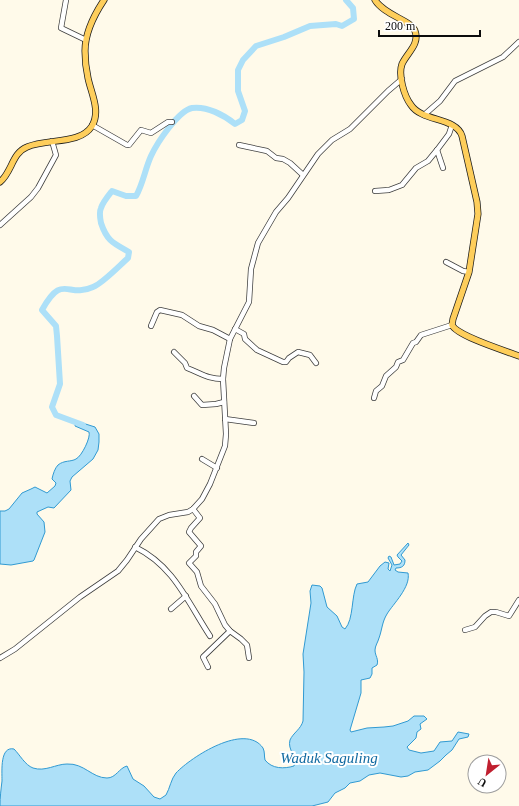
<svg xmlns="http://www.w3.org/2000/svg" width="519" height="806" font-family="Georgia,serif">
  <rect width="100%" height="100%" fill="#fffaea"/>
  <!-- water -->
  <g fill="#ade0f8" stroke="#319ad2">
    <path d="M76,421L95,427L99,434V442L98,450L93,459L72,477L70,481L71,490L54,508L48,507L37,512V514L44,522L45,532L34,560L33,561L11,565L0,564V511H5L9,509L22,493L31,489L35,487L47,493L55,486L56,483L52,479C53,474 55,468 58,465C64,460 71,462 76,459C82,456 91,437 89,432L75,426Z"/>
    <path d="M408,543L409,545L401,555L405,560C405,566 402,568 396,568L395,570L398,572L408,573C411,587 393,604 387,614C382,622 382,630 379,638C378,642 375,646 375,650C375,656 379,659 377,665L372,668V674L370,678L361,680V693L350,730L351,732L367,728L384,727L393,726L408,721L414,716H424L427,719L420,724L421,729L417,732L416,738L407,747L409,750L421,753L434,751L440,742L452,741L458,732L469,734L468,737L459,739L452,750L446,755L440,761L428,770L415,772L408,776L401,777L380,773L369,775L360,781L350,783L345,788L335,793L328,802L312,806H0C0,797 1,789 2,781C2,770 0,746 14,749C20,755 25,765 33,768C45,772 56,764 67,764C84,763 92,778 107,778C116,778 119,768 127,766L133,779L144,786L154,797L160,799L166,795C170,788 171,779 176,773C191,757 245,722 263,748C265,752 264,756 265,760C272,769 284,769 294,766C298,757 287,750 290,740C293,733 301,729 303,721L304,672L303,654L311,603L310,591L312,585L320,586L322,588L327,607L337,616L342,627L345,629C354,619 351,596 357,584L368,582L380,566L385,562L389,563L388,569L390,571L392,565L388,558L389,556L391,557L394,565L400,564L402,561L398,557L397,555Z"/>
  </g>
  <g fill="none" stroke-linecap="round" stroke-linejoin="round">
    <!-- river -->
    <path stroke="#ade0f8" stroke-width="6" d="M83,425L56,415L52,407L60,384L57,336L56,326L42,310C63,272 67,299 93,287C103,283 119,266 128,258L129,252C113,243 107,241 101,223C100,218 99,212 101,208C103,202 108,196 112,191L126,196H136C143,184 145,169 151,156C157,143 178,111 192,108C207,106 224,115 235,124L242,120L245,111L238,91V70L243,60L256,46L284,37L310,26L336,24L342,26L354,19L353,8L346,0"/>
    <defs>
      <g id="minor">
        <path d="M66,0L61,28L86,40"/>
        <path d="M424,115L440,101L455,81L503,57L519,42"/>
        <path d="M92,125L127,145H129L141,130L151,133L168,122H172"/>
        <path d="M239,145L267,151L276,158L283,159L290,163L303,175"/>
        <path d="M437,150L443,168"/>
        <path d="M375,191L389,190L402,185L416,168L428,161L437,150L449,134L452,125"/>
        <path d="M0,225L31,197L38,188L56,155L52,141"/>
        <path d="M446,262L463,271L469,272"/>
        <path d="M151,326L157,312L160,310L182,315L199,326L213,330L230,339"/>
        <path d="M235,329L244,334L245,339L257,350L283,362H286L289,358L298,352L310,355L316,363"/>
        <path d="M174,352L185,363L187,368C201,373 207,379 223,379"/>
        <path d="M194,396L202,405L216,404L224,402"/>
        <path d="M374,398L376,391L382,386L386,376L396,367L398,362L403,360L413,343L416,342L421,335L452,325"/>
        <path d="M225,419L254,423"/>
        <path d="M202,459L217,468"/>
        <path d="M193,509L200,518L191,528L189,532L201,546L196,552V556L189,563L197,572L201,586L215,604L225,625L230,631L241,639L247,645L249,658"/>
        <path d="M135,547C174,566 187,601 210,636"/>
        <path d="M171,609L186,596"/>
        <path d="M465,630L475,627L485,616L491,612H496L509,616L519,600"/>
        <path d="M0,658L15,649L80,597L118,571L127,560L141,539L159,519L169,515L188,512L193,509L202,499L210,484L225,446L226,434L223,379L224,368L230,339L249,302L251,269L258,243L276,212L288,198L318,154L332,140L350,129L388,91L402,79"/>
        <path d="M208,667L203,657L230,631"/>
      </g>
      <g id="major">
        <path d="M375,0C384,15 411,20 415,31C420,44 407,53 402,64C398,75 404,96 411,105C422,122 456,117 462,136L477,202L478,214L469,272L453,319L452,325C457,336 506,351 519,356"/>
        <path d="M0,182C12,172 12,153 27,147C48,138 80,145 92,126C101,111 91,93 88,78C86,69 85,60 85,51C85,33 94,15 104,0"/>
      </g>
    </defs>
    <!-- minor casing -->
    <use href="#minor" stroke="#3f3f3f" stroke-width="6"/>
    <!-- major casing -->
    <use href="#major" stroke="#1d1d1d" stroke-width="7"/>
    <!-- minor -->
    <use href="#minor" stroke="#fff" stroke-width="4.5"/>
    <!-- major -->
    <use href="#major" stroke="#fece5b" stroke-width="5.5"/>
  </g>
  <g text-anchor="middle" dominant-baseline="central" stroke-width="4" stroke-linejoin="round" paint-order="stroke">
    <!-- water labels -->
    <g font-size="15" font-style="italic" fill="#116aa1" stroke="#fff">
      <text x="329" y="758">Waduk Saguling</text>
    </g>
  </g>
  <!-- north arrow -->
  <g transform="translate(487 774) rotate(210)"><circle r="19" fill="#ffffff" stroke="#9e9e9e"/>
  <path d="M0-3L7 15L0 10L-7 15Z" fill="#c01f2f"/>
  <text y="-6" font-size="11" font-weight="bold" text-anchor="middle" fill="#0c0c0c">U</text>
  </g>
  <!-- scale -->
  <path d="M379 30v6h101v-6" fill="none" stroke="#0c0c0c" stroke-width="2"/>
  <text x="385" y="30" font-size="12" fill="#0c0c0c" stroke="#ffffff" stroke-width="3" paint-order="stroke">200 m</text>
</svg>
